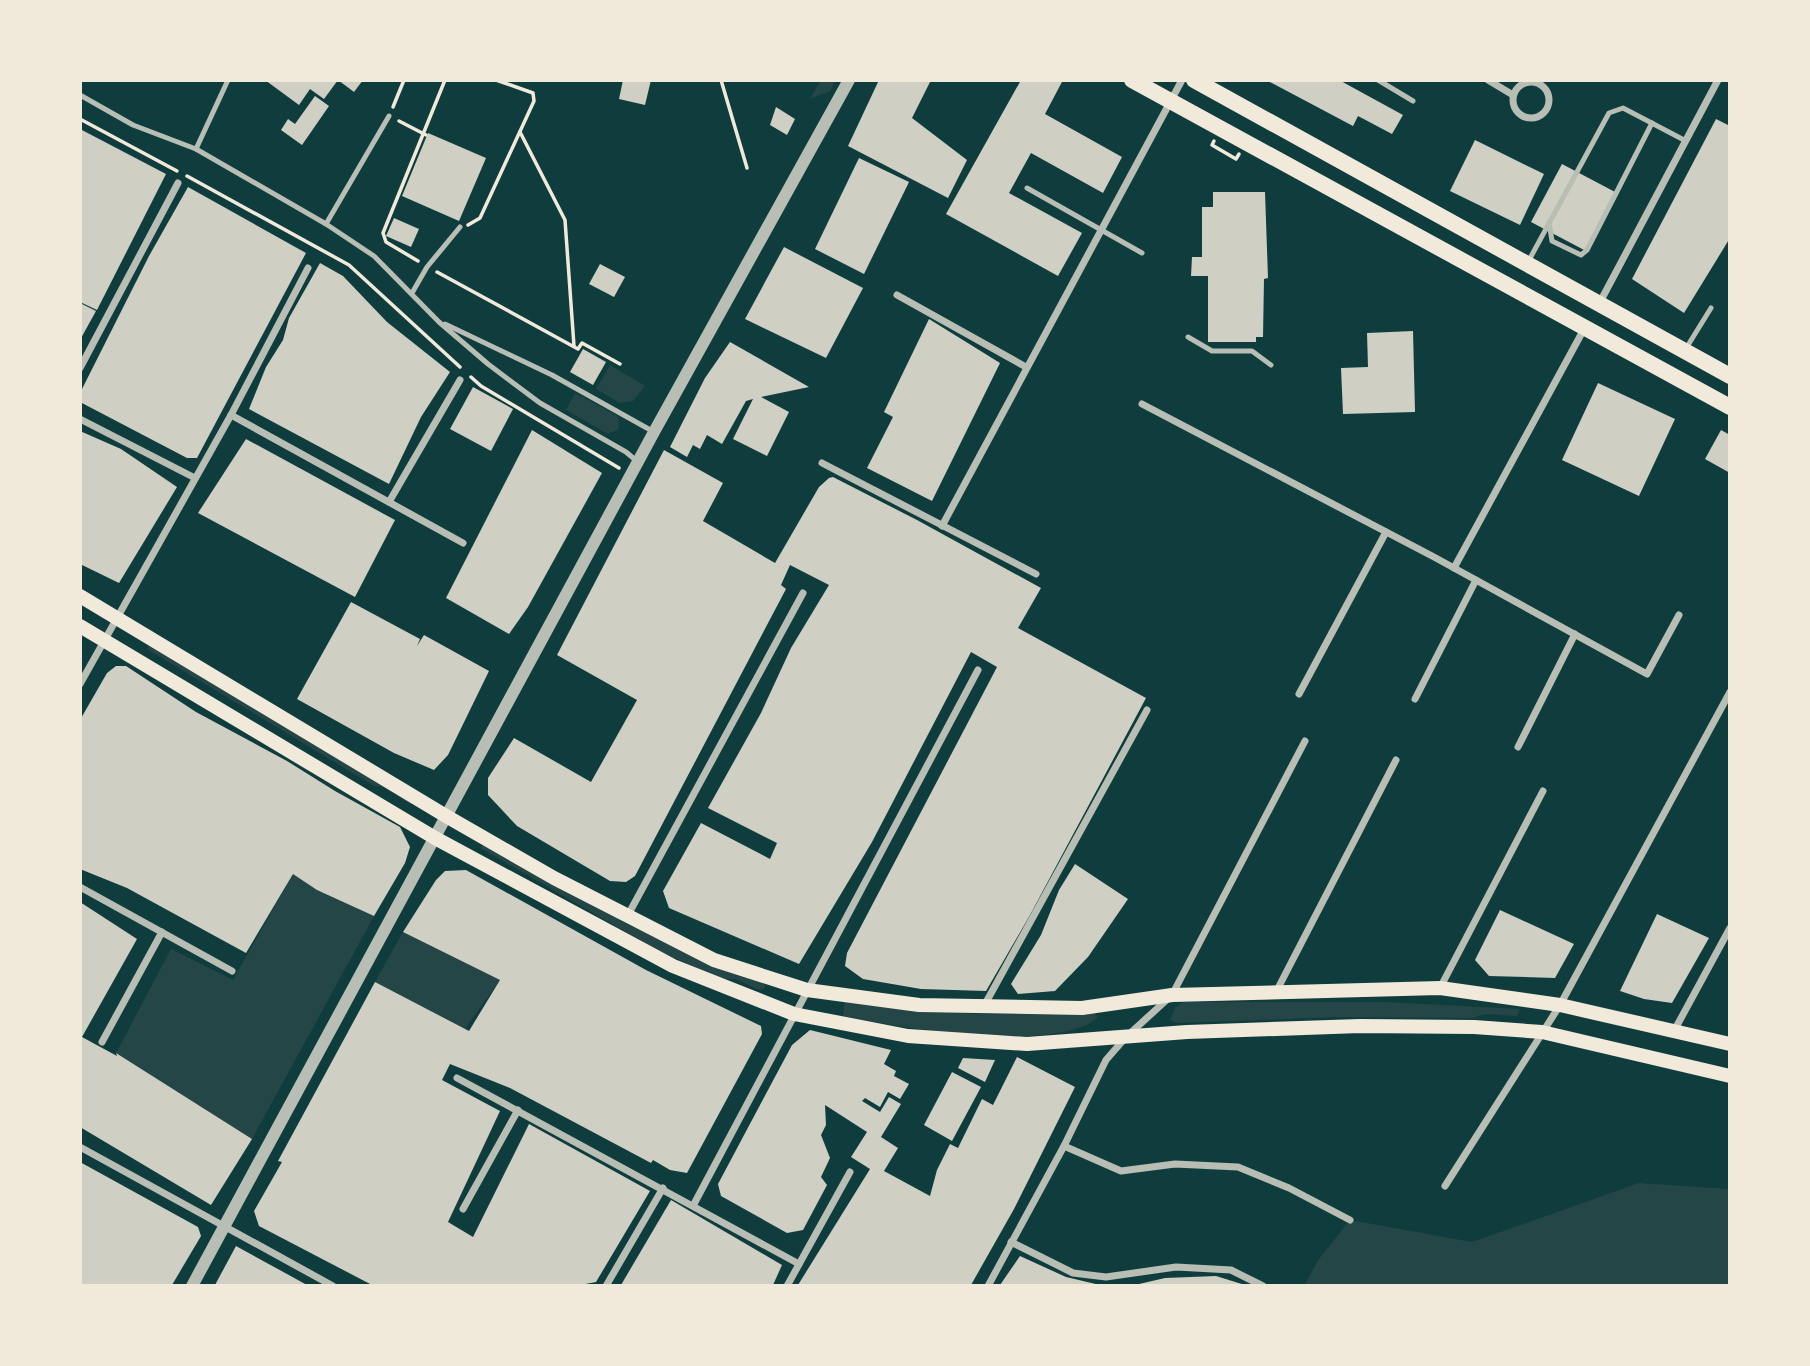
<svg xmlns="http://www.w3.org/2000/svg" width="1810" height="1366" font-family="'Sofia Sans Condensed',sans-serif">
  <rect width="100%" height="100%" fill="#0f3d3e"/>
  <!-- green -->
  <g fill="#244646">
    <path d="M820,81H835L830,91L810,99Z"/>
    <path d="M610,365L645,386L633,401L620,403L596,389Z"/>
    <path d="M575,393L618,416L619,429L608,434L566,410Z"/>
    <path d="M151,642L412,803L410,804L383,787L374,786L147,649Z"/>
    <path d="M484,843L628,925L765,983V988L760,990L735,979L719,978L659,951L480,848Z"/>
    <path d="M293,874L374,916L252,1139L116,1053L171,949L233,980Z"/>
    <path d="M403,932L500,980L462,1033L375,982Z"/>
    <path d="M845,997L911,1009L974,1014L1094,1013L1098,1017C1059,1055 895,1027 843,1016Z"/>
    <path d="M1183,1002H1385L1520,1009L1517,1016L1486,1014L1472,1018L1339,1017L1176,1023L1170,1020L1175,1008Z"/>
    <path d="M1639,1183L1729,1189V1285L1304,1286L1319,1259L1350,1220L1472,1242Z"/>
  </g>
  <!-- building -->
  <g fill="#cfcfc3">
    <path d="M265,80H338L324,99L310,89L299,105Z"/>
    <path d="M338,80H363L354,92Z"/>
    <path d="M623,80H651L645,105L619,99Z"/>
    <path d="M879,80H931L912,118L967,160L948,198L848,146Z"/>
    <path d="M1021,80H1063L1045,114L1122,157L1103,193L1031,153L1009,193L1082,233L1058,276L946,214Z"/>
    <path d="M1266,80H1339L1403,115L1392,134L1358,116L1353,126Z"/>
    <path d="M315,96L329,106L302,145L281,130L288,119L295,124Z"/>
    <path d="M776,107L795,119L787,135L770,125Z"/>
    <path d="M1716,119L1730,126V238L1684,313L1632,279Z"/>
    <path d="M80,129L166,174L97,310L80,302Z"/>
    <path d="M428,133L486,158L459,221L402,196Z"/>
    <path d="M1475,140L1544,174L1520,225L1450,191Z"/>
    <path d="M859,158L909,182L864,274L815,249Z"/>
    <path d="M1562,164L1617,193L1586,251L1531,222Z"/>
    <path d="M188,187L306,253L197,458H187L80,402V393L149,256Z"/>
    <path d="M1213,192H1265L1268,278L1264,279L1263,337H1256V342H1208V276H1191L1192,257H1202V207H1213Z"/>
    <path d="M394,218L419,229L411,247L386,236Z"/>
    <path d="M784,247L863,288L826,358L745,319Z"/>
    <path d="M320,263L343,276L387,322L450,372L421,417L389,484L249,409L266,367L283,340L289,318Z"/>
    <path d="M600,264L625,277L614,297L589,284Z"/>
    <path d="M80,303L96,311L80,340Z"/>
    <path d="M929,319L1000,363L932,501L867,468L893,417L884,412Z"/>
    <path d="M1413,331L1415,412L1343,414L1341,368L1368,367L1367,333Z"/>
    <path d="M730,342L809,387L761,397L789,412L767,456L733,439L753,399L746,401L722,444L707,435L700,449L693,445L687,457L670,447L705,378Z"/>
    <path d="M583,349L606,362L593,385L570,372Z"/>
    <path d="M1598,383L1675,419L1639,496L1562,460Z"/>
    <path d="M473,387L513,409L491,451L450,429Z"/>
    <path d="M532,430L602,473L528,607L509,634L446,598Z"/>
    <path d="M1721,430L1730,435V473L1705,459Z"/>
    <path d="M80,431L121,449L177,487L119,583L80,564Z"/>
    <path d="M246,439L395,520L355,597L198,513Z"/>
    <path d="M664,450L723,483L703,521L775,563L819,487L829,478L833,477L917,520L1041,588L1018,628L1146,698L1030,915L986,991L921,989L863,979L845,966L847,953L997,667L971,652L872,842L799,964L669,908L663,891L701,823L770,859L777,843L708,808L761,713L791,648L829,585L790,565L781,585L786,589L635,876L626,882L610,881L517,826L488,795V778L514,738L591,782L637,700L557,655Z"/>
    <path d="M351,602L420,639L417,646L424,635L489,671L448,755L434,770L394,753L297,699Z"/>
    <path d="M116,666H126L196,712L287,761L335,791L400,827L410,847L405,863L374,916L317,890L293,874L246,953L127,888L80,869V720L107,673Z"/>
    <path d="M1075,864L1128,899L1088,957L1055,991L1018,994L1011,984L1041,935L1059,890Z"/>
    <path d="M466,870L646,970L761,1026L762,1034L687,1173L670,1170L653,1160L651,1163L510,1088L450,1064L442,1080L500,1111L448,1222L473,1237L529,1124L650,1191L596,1282L580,1285H372L259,1226L254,1211L282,1162L278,1161L375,982L469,1031L500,980L403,932L436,880L445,871Z"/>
    <path d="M80,902L137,939L82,1037L117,1056L116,1053L252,1139L211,1205L80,1127Z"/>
    <path d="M1500,910L1574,944L1555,978L1489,976L1475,960Z"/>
    <path d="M1657,914L1709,938L1672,1003L1644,999L1620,991Z"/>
    <path d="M810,1030L891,1050L884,1064L896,1071L894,1076L909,1084L900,1099L888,1092L880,1107L865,1098L862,1101L880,1112L889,1097L901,1104L881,1137L898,1148L884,1171L930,1196L937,1170L950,1144L958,1148L982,1099L993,1105L1017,1057L1075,1087L1014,1209L971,1285H798L870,1169L851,1157L867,1132L825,1105L826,1125L821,1135L830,1158L821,1177L827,1185L803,1230L787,1233L721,1196L718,1184L792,1045Z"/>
    <path d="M963,1058L995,1060L985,1082L958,1068Z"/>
    <path d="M952,1072L981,1087L952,1141L924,1125Z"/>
    <path d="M80,1162L198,1227L201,1236L172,1285H80Z"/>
    <path d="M671,1200L782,1265L773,1285H621Z"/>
    <path d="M236,1246L307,1285H215Z"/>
    <path d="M1020,1256L1066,1277L1100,1285H1000Z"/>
    <path d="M1216,1276L1245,1285L1139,1284L1165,1278Z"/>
  </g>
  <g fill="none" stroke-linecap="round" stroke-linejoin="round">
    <!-- path -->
    <g stroke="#f1e9da" stroke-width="3.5">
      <path d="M721,80L747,168"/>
      <path d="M393,107L404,80"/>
      <path d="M80,119L177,171"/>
      <path d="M399,121L426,135"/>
      <path d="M520,132L565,220L574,346"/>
      <path d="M1214,141L1212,145L1236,159L1239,154"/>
      <path d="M187,176L349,265L460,367"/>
      <path d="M468,225L480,218L534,101L533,93L496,80"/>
      <path d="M418,261L386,242L383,233L445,80"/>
      <path d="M437,272L578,349L582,343L620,364"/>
      <path d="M471,377L481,386L619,468"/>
    </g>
    <!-- service -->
    <g stroke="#b8beb3" stroke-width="5">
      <path d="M1378,80L1413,101"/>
      <path d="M80,95L133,125L196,149L326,224L374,256L439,322L488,364L540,403L626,452L638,462"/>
      <path d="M196,149L228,80"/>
      <path d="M1027,188L1142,253"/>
      <path d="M1549,222L1552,241L1581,255L1587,250L1652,123"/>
      <path d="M326,224L389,116"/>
      <path d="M1528,262L1609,113L1623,108L1686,141"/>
      <path d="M412,293L427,267L460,227"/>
      <path d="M445,324L552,375L654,432"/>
      <path d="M1188,337L1212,351H1252L1271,365"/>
      <path d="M1685,350L1711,308"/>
    </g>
    <!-- minor -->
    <g stroke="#b8beb3" stroke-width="7">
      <path d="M1488,80L1513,95"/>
      <circle cx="1531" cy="100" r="18"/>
      <path d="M897,295L1026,367"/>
      <path d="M1599,304L1718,80"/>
      <path d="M80,368L178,183"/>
      <path d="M1142,404L1434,557L1647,674L1679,615"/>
      <path d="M231,415L463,543"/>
      <path d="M80,419L195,478"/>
      <path d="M822,463L1036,574"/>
      <path d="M389,502L460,380"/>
      <path d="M942,526L1182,80"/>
      <path d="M1454,568L1584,329"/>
      <path d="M80,684L231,415L308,268"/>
      <path d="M1299,694L1386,532"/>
      <path d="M1415,699L1476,580"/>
      <path d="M1305,741L1172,995L1126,1037L1106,1060L1064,1146L1121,1171L1175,1164L1238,1167L1289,1188L1350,1220"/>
      <path d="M1518,747L1575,634"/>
      <path d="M80,887L232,971"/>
      <path d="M628,915L803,593"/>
      <path d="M1440,988L1543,791"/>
      <path d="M1276,992L1396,760"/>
      <path d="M984,1006L1147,710"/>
      <path d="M1674,1031L1730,928"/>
      <path d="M102,1042L162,932"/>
      <path d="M457,1078L799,1264"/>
      <path d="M80,1147L333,1286"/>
      <path d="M1445,1186L1560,1005L1730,692"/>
      <path d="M694,1204L978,670"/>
      <path d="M463,1209L518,1110"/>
      <path d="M1011,1242L1073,1273L1106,1277L1176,1267L1231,1270L1263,1286"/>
      <path d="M606,1286L663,1188"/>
      <path d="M787,1286L850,1172"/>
      <path d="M988,1286L1064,1146"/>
    </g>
    <!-- tertiary -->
    <path stroke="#b8beb3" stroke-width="12" d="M192,1286L654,432L849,80"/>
    <!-- secondary -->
    <g stroke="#f1e9da" stroke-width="14">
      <path d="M80,596L446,816L554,878L714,960L807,990L919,1005L1082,1008L1172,995L1440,988L1560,1005L1730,1044"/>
      <path d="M80,626L435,838L673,966L794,1014L908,1036L1027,1044L1187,1032L1360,1026L1474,1027L1542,1032L1730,1076"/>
    </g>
    <!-- primary -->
    <g stroke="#f1e9da" stroke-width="16">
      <path d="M1132,80L1730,407"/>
      <path d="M1194,80L1730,376"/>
    </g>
  </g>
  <!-- border -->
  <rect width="1810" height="1366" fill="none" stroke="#f1e9da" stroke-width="164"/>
</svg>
